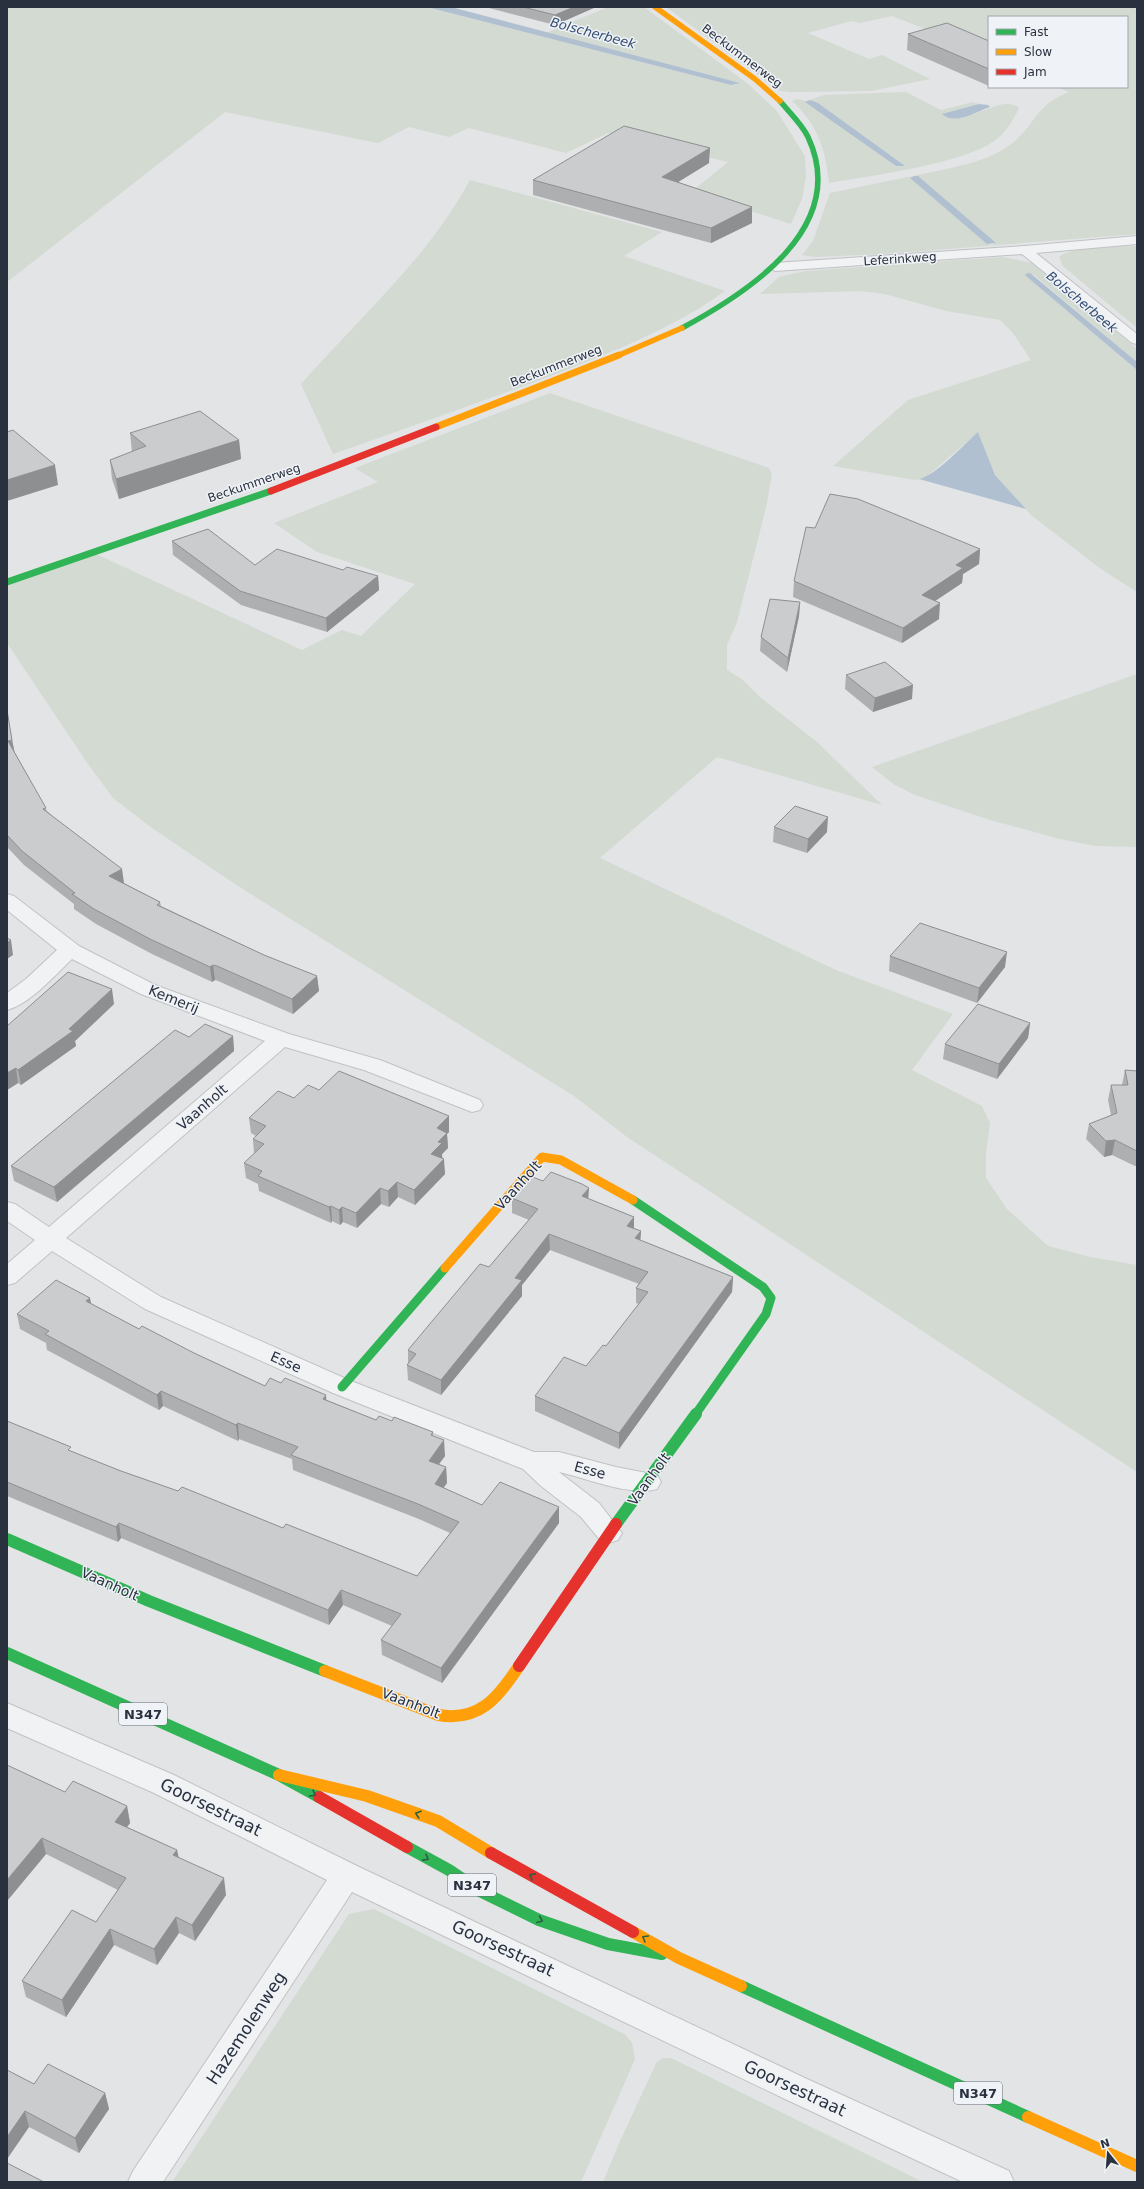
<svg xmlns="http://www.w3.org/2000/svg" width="1144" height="2189" font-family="'DejaVu Sans',sans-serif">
  <rect width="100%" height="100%" fill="#e2e4e6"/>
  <!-- green -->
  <g fill="#d2dad2" fill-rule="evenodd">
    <path d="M7,7H427L731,85L740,83L546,33L608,7H644L747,83L776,110L805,156L806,176L802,199L791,224L691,192L728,162L608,133L566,153L469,128L449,137L409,127L378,143L225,112L7,282Z"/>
    <path d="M666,7H1137V234L884,254L816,257L802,255L813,241L830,193L913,176L910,177L990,245L995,244L918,177L914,176C946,168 989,164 1015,141C1038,120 1036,105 1069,92L1057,87H1127V17H989V54L892,16L860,23L851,21L808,33L869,59L882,55L930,79L871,91L792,92L780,91Z"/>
    <path d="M906,92L941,110L973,102L979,104L956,111C961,112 968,115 972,114C986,112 1006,97 1019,108C1014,119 1007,130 998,138C970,163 869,176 829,183C826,150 817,123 792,101L796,99L807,101L824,95ZM813,101L818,103L904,166H896L816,108L806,103Z"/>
    <path d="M470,180L662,232L624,256L725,291C674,328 614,351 556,374C482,402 407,428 333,454L301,384C359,318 428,258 470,180Z"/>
    <path d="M1137,246V328L1063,266L1059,257C1075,245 1116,247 1137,246Z"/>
    <path d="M1003,257L1032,263L1137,349V362L1034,275L1025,274L1137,370V592L1101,569L1031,515L995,475L978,432L925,478L915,480L833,466L908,400L1031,360L1013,333L1000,320L946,311L885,294L861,291L760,294L779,277L805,271Z"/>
    <path d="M550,393L769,468L772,474L767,503L737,622L727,645V670L743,680L761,698L817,742L882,805L717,757L600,858L836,970L953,1014L912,1070L982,1106L990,1123L986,1154V1178L1007,1209L1048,1246L1090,1257L1137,1265V1472L627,1137L574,1096L238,886L152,828L113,798L88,764L7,643V585L96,554L302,650L342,630L361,636L415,584L317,552L274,523L378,482L355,468Z"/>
    <path d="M1137,674V847L1096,846L1060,839L990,820L915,795L895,785L872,767Z"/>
    <path d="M374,1909L626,2035L632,2043L635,2059L581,2182H172L349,1914Z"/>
    <path d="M663,2058H671L923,2182H603L620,2141L654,2068L656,2063Z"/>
  </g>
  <!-- water -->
  <g fill="#b1c0d0">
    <path d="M427,7H451L740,83L731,85Z"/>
    <path d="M810,100L818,103L905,166H896L805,102Z"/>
    <path d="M979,104L988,105L990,107C978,111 954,126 942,114Z"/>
    <path d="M914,176H918L996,243L987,244L910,178Z"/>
    <path d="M1030,273L1137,362V370L1026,276L1025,274Z"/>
    <path d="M978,432L995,475L1026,509L919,479C937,475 964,444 978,432Z"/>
  </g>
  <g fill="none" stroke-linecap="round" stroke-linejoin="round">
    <defs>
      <path id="lane" d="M1137,236V244L1036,253L1137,334V344L1132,343L1022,254L775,271L769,267L775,263L1025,246Z"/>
      <g id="street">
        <path d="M7,894L14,896L79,946L155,985L289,1034L380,1060L480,1100L483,1105L480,1110L472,1112L364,1070L285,1047L66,1238L161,1297L351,1381L534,1452H559L616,1467L657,1475L661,1482L657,1489C631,1497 586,1478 559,1472L599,1503L622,1533L618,1540L609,1543L600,1540L581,1517L541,1486L523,1469L333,1393L145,1309L52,1251L15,1283L7,1285V1264L35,1240L7,1221V1202L15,1204L49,1227L265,1041L141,994L72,959C55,975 30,1004 7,1010V993L26,979L57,950L7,910Z"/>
        <path d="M7,1703L174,1775L357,1866L807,2079L1009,2171L1014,2182H963L785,2099L352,1892L163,2182H128L133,2171L327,1880L154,1793L7,1728Z"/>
      </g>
    </defs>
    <!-- lane casing -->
    <use href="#lane" stroke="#c0c2c4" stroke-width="2"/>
    <!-- street casing -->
    <use href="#street" stroke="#c0c2c4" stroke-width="2"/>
    <!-- lane -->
    <use href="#lane" fill="#f1f2f3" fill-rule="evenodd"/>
    <!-- street -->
    <use href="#street" fill="#f1f2f3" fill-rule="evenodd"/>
    <!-- fast-far3 -->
    <path stroke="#30b455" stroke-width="5.5" d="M682,328C749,292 850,227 808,137C802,124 789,112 780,101"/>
    <!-- fast-far2 -->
    <path stroke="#30b455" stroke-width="7" d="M7,582L271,491"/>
    <!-- fast-far1 -->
    <g stroke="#30b455" stroke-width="9">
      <path d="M633,1200L763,1287L771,1298L766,1314L695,1415"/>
      <path d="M342,1387L445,1268"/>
    </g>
    <!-- fast -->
    <g stroke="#30b455" stroke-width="12">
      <path d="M616,1524L696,1414"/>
      <path d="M7,1539L149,1601L325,1671"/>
      <path d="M7,1653L279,1775L319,1797"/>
      <path d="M407,1847L449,1870L480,1891L539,1920L608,1944L662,1954"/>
      <path d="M741,1986L1028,2117"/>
    </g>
    <!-- slow-far3 -->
    <g stroke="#ff9f0a" stroke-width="5.5">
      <path d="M655,7L755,79L780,101"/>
      <path d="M617,356L682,328"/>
    </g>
    <!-- slow-far2 -->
    <path stroke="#ff9f0a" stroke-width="7" d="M436,427L619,355"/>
    <!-- slow-far1 -->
    <path stroke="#ff9f0a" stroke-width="9" d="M445,1268L542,1157L561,1160L633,1200"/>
    <!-- slow -->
    <g stroke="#ff9f0a" stroke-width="12">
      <path d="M325,1671L438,1715C479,1722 498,1698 519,1666"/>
      <path d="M279,1775L367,1796L438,1821L491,1853"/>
      <path d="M633,1932L679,1958L741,1986"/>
      <path d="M1028,2117L1137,2166"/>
    </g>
    <!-- jam-far1 -->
    <path stroke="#e5322d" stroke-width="7" d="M271,491L436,427"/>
    <!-- jam -->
    <g stroke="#e5322d" stroke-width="12">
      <path d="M519,1666L616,1524"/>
      <path d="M319,1797L407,1847"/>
      <path d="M491,1853L633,1932"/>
    </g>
  </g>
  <!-- wall -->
  <g fill="#aeafb1">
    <path d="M485,7H596L555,25Z"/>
    <path d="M908,34L989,41V86L907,50Z"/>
    <path d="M709,163L678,182L752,207V223L711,243L533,195V180Z"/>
    <path d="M130,433L239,440L241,459L119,499L112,479L110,460L132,452Z"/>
    <path d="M172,541L255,565L343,570L378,576L379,590L327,632L241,605L173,555Z"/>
    <path d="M980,549L979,564L963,574L962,583L935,601L939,619L902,643L793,597L794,581Z"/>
    <path d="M800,602L799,616L787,672L760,651L761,637Z"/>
    <path d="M846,675L912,699L873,712L845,689Z"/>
    <path d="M7,710L14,751L47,811L124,883L160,902L161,906L264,955L317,976L319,991L293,1014L218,981L215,980L212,982L152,954L96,924L74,909V904L24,865L7,847Z"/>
    <path d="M774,827L827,832L807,853L773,842Z"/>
    <path d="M890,956L1005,967L977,1003L889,971Z"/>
    <path d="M114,1004L75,1041L76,1046L21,1085L18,1083L7,1090V1026Z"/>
    <path d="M1030,1023L1028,1038L997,1079L943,1059L945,1044Z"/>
    <path d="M233,1036L234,1051L57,1202L14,1181L11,1166L189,1037Z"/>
    <path d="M1125,1070L1137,1071V1166H1135L1112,1155L1104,1157L1086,1139L1089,1124L1111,1115L1108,1100L1111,1085H1122Z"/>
    <path d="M319,1090L449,1132L447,1134L448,1148L442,1154L445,1174L415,1205L398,1197L389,1207L381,1204L357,1228L343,1222L340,1225L332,1221L331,1223L259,1191L258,1184L246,1178L244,1163L254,1154L253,1139L256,1136L251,1133L249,1118L294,1098Z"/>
    <path d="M512,1198L589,1199L634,1217V1228L641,1231L640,1240L733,1277L732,1292L619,1449L535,1411V1396L586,1366L606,1346L639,1304L636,1303V1288L639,1284L550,1250L522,1285V1296L441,1395L408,1380L407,1365L408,1363V1350L489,1267L529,1220L512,1213Z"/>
    <path d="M91,1304L139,1329L194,1353L265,1386L327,1400L376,1420L392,1421L433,1432V1436L445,1456L439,1464L446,1467L447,1483L443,1488L482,1505L559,1507V1523L442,1683L382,1655L381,1640L392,1626L343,1605L329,1625L121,1538L118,1542L7,1496V1421L72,1452L121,1471L283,1528L417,1576L450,1533L419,1519L293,1470L292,1459L239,1439L238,1441L163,1406L159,1410L47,1350L46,1343L20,1329L17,1314Z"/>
    <path d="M65,1792L127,1806L130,1823L127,1827L177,1850L179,1858L226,1895L195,1941L179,1933L157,1965L114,1945L66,2017L26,1997L22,1981L96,1922L118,1890L46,1854L7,1901Z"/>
    <path d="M7,2070L34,2084L105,2093L109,2109L79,2153L29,2127L7,2159Z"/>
  </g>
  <!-- shaded-wall -->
  <g fill="#8d8f90">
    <path d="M574,7H596L555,25V15Z"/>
    <path d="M710,148L709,163L662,192V177Z"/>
    <path d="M752,207V223L711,243V228Z"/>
    <path d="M239,440L241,459L119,499L116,479Z"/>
    <path d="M55,465L58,485L7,501V480Z"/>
    <path d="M980,549L979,564L963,574L962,583L920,611L922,595L956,565Z"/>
    <path d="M378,576L379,590L327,632L326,618Z"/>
    <path d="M800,602L799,616L787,672L788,658Z"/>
    <path d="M940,603L939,619L902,643L903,628Z"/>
    <path d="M913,685L912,699L873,712L875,698Z"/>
    <path d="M12,740L15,754L8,741Z"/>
    <path d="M828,817L827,832L807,853L808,839Z"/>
    <path d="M122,869L124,883L111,890L109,876Z"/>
    <path d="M7,940H11L13,955L7,959Z"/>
    <path d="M1007,952L1005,967L977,1003L979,988Z"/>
    <path d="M213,965L215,980L212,982L210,967Z"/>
    <path d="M317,976L319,991L293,1014L292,999Z"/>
    <path d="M112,989L114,1004L75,1041L76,1046L21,1085L18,1070L69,1029Z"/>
    <path d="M1030,1023L1028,1038L997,1079L999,1064Z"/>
    <path d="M233,1036L234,1051L57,1202L54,1187Z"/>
    <path d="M16,1068L18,1083L7,1090V1073Z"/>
    <path d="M449,1116V1132L447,1134L448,1148L442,1154V1158L431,1154L437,1128Z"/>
    <path d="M1115,1140L1112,1155L1104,1157L1106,1141Z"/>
    <path d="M444,1159L445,1174L415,1205L414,1190Z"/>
    <path d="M397,1182L398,1197L389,1207L388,1191Z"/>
    <path d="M380,1188L381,1204L357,1228L356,1213Z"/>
    <path d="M589,1188L588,1203L582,1196Z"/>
    <path d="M331,1206L332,1221L331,1223L329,1207Z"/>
    <path d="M342,1207L343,1222L340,1225L339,1210Z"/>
    <path d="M634,1217V1232L627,1226Z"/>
    <path d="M641,1231L640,1246L635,1238Z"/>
    <path d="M549,1234L550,1250L522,1285V1296L441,1395V1380L515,1278Z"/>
    <path d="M733,1277L732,1292L619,1449V1433Z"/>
    <path d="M90,1298L93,1313L86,1301Z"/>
    <path d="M161,1391L163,1406L159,1410L157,1395Z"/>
    <path d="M326,1395L327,1410L323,1399Z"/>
    <path d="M238,1423L239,1439L238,1441L236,1425Z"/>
    <path d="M444,1440L445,1456L430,1476L429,1461Z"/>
    <path d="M446,1467L447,1483L435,1500V1484Z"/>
    <path d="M559,1507V1523L442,1683L441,1668Z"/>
    <path d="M119,1523L121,1538L118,1542L116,1527Z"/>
    <path d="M341,1590L343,1605L329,1625L328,1610Z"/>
    <path d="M127,1806L130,1823L118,1839L115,1822Z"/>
    <path d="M42,1838L46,1854L7,1901V1880Z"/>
    <path d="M177,1850L180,1867L173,1855Z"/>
    <path d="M224,1878L226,1895L195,1941L192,1925Z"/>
    <path d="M176,1917L179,1933L157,1965L154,1949Z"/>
    <path d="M110,1929L114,1945L66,2017L62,2000Z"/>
    <path d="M105,2093L109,2109L79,2153L75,2138Z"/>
    <path d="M25,2111L29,2127L7,2159V2137Z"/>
  </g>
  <!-- building -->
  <g fill="#caccce" stroke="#8d8f90">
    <path d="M523,7H574L555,15Z"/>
    <path d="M947,23L989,41V69L908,34Z"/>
    <path d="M624,126L710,148L662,177L752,207L711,228L533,180Z"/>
    <path d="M200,411L239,440L116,479L110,460L146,446L130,433Z"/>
    <path d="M13,430L55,465L7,480V432Z"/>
    <path d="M830,494L858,499L980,549L956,565L963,568L922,595L940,603L903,628L794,581L806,527L815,528Z"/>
    <path d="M208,529L255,565L277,549L343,570L347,567L378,576L326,618L240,591L172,541Z"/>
    <path d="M770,599L800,602L788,658L761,637Z"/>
    <path d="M885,662L913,685L875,698L846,675Z"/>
    <path d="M7,710L12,740L8,741L46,808L43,809L122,869L109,876L160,902L157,905L264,955L317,976L292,999L217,966L213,965L210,967L150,939L94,909L72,894L75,893L22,851L7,835Z"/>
    <path d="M795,806L828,817L808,839L774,827Z"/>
    <path d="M920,923L1007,952L979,988L890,956Z"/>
    <path d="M7,938L11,940L7,943Z"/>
    <path d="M68,972L112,989L69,1029L73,1031L18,1070L16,1068L7,1073V1026Z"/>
    <path d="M978,1004L1030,1023L999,1064L945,1044Z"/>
    <path d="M205,1024L233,1036L54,1187L11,1166L175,1030L189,1037Z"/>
    <path d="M1125,1070L1137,1071V1151L1115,1140L1106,1141L1089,1124L1117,1113L1111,1085H1128Z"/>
    <path d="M339,1071L449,1116L437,1128L447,1133L438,1142L442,1143L431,1154L444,1159L414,1190L397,1182L388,1191L380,1188L356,1213L342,1207L339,1210L331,1206L329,1207L258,1176L262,1171L244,1163L264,1144L253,1139L266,1126L249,1118L278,1091L294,1098L308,1085L319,1090Z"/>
    <path d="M551,1172L582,1184L589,1188L582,1196L634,1217L627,1226L641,1231L635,1238L733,1277L619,1433L535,1396L564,1357L586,1366L603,1345L606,1346L648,1292L636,1288L648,1272L549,1234L515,1278L522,1280L441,1380L407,1365L416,1354L408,1350L480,1264L489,1267L538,1209L512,1198L530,1176L543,1181Z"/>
    <path d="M56,1280L90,1298L86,1301L139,1329L142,1326L194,1353L265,1386L270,1378L281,1383L285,1378L326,1395L323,1399L376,1420L379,1416L392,1421L394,1417L433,1432L431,1435L444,1440L429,1461L446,1467L435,1484L482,1505L500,1482L559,1507L441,1668L381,1640L401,1614L341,1590L328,1610L119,1523L116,1527L7,1482V1421L71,1447L68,1450L121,1471L178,1491L182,1487L283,1528L286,1524L417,1576L459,1522L418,1504L291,1455L298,1447L238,1423L236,1425L161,1391L157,1395L45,1334L49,1331L17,1314Z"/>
    <path d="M7,1765L65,1792L73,1781L127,1806L115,1822L177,1850L173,1855L224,1878L192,1925L176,1917L154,1949L110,1929L62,2000L22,1981L72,1910L96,1922L126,1878L42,1838L7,1880Z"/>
    <path d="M48,2064L105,2093L75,2138L25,2111L7,2137V2070L34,2084Z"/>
    <path d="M7,2163L44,2182H7Z"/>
  </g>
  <!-- one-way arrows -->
  <defs><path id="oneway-chevron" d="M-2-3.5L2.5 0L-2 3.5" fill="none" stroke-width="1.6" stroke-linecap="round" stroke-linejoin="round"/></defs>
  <g stroke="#2b5f47">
    <use href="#oneway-chevron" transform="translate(313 1794) rotate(30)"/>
    <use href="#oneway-chevron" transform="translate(418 1814) rotate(-161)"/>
    <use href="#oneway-chevron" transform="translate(426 1858) rotate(28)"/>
    <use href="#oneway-chevron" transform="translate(532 1876) rotate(-152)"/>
    <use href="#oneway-chevron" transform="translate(540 1920) rotate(22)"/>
    <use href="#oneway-chevron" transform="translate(645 1938) rotate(-150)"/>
  </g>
  <g text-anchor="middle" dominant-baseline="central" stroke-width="3" stroke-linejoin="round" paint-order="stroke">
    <!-- far-street labels -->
    <g font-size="12" fill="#29313f" stroke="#eff2f6">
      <text transform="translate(742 56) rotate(37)">Beckummerweg</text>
      <text transform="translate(900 259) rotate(-4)">Leferinkweg</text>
      <text transform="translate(556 366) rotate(-21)">Beckummerweg</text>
      <text transform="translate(254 483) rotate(-19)">Beckummerweg</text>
    </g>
    <!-- far-water labels -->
    <g font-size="13" font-style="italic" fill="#344f72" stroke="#eff2f6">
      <text transform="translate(593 33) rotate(15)">Bolscherbeek</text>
      <text transform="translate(1082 302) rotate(40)">Bolscherbeek</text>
    </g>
    <!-- shield labels -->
    <g fill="#eff2f6" stroke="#646b76" stroke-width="1">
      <rect x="119" y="1703" width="48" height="22" rx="3"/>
      <rect x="448" y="1874" width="48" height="22" rx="3"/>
      <rect x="954" y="2082" width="48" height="22" rx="3"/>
    </g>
    <g font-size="13" font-weight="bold" fill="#29313f">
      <text x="143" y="1714">N347</text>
      <text x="472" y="1885">N347</text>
      <text x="978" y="2093">N347</text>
    </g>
    <!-- street labels -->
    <g font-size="14" fill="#29313f" stroke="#eff2f6">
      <text transform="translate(174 999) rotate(22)">Kemerij</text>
      <text transform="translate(202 1107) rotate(-41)">Vaanholt</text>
      <text transform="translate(518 1185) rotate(-48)">Vaanholt</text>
      <text transform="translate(286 1362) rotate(24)">Esse</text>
      <text transform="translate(590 1470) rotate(15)">Esse</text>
      <text transform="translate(649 1479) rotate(-54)">Vaanholt</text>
      <text transform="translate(110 1584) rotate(24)">Vaanholt</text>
      <text transform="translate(411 1703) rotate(21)">Vaanholt</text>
    </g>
    <!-- near-street labels -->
    <g font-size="17" fill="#29313f" stroke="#eff2f6">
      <text transform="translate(211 1807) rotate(26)">Goorsestraat</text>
      <text transform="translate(503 1948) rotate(25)">Goorsestraat</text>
      <text transform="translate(246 2028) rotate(-57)">Hazemolenweg</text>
      <text transform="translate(795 2088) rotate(25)">Goorsestraat</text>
    </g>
  </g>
  <!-- border -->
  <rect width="1144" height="2189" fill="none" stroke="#29313f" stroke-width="16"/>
  <!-- legend -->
  <rect x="988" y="16" width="140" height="72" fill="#eff2f6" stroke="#a0a5ad"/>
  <rect x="996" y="29" width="20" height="6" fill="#30b455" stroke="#a0a5ad"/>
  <text x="1024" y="36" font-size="12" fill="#29313f">Fast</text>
  <rect x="996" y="49" width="20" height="6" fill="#ff9f0a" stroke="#a0a5ad"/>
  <text x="1024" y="56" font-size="12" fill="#29313f">Slow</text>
  <rect x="996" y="69" width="20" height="6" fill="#e5322d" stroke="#a0a5ad"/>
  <text x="1024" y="76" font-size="12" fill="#29313f">Jam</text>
  <!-- north arrow -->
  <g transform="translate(1108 2153) rotate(343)" stroke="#eff2f6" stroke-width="3" paint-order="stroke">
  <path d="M0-3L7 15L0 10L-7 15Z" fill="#29313f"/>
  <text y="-6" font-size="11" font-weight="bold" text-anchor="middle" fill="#29313f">N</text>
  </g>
</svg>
